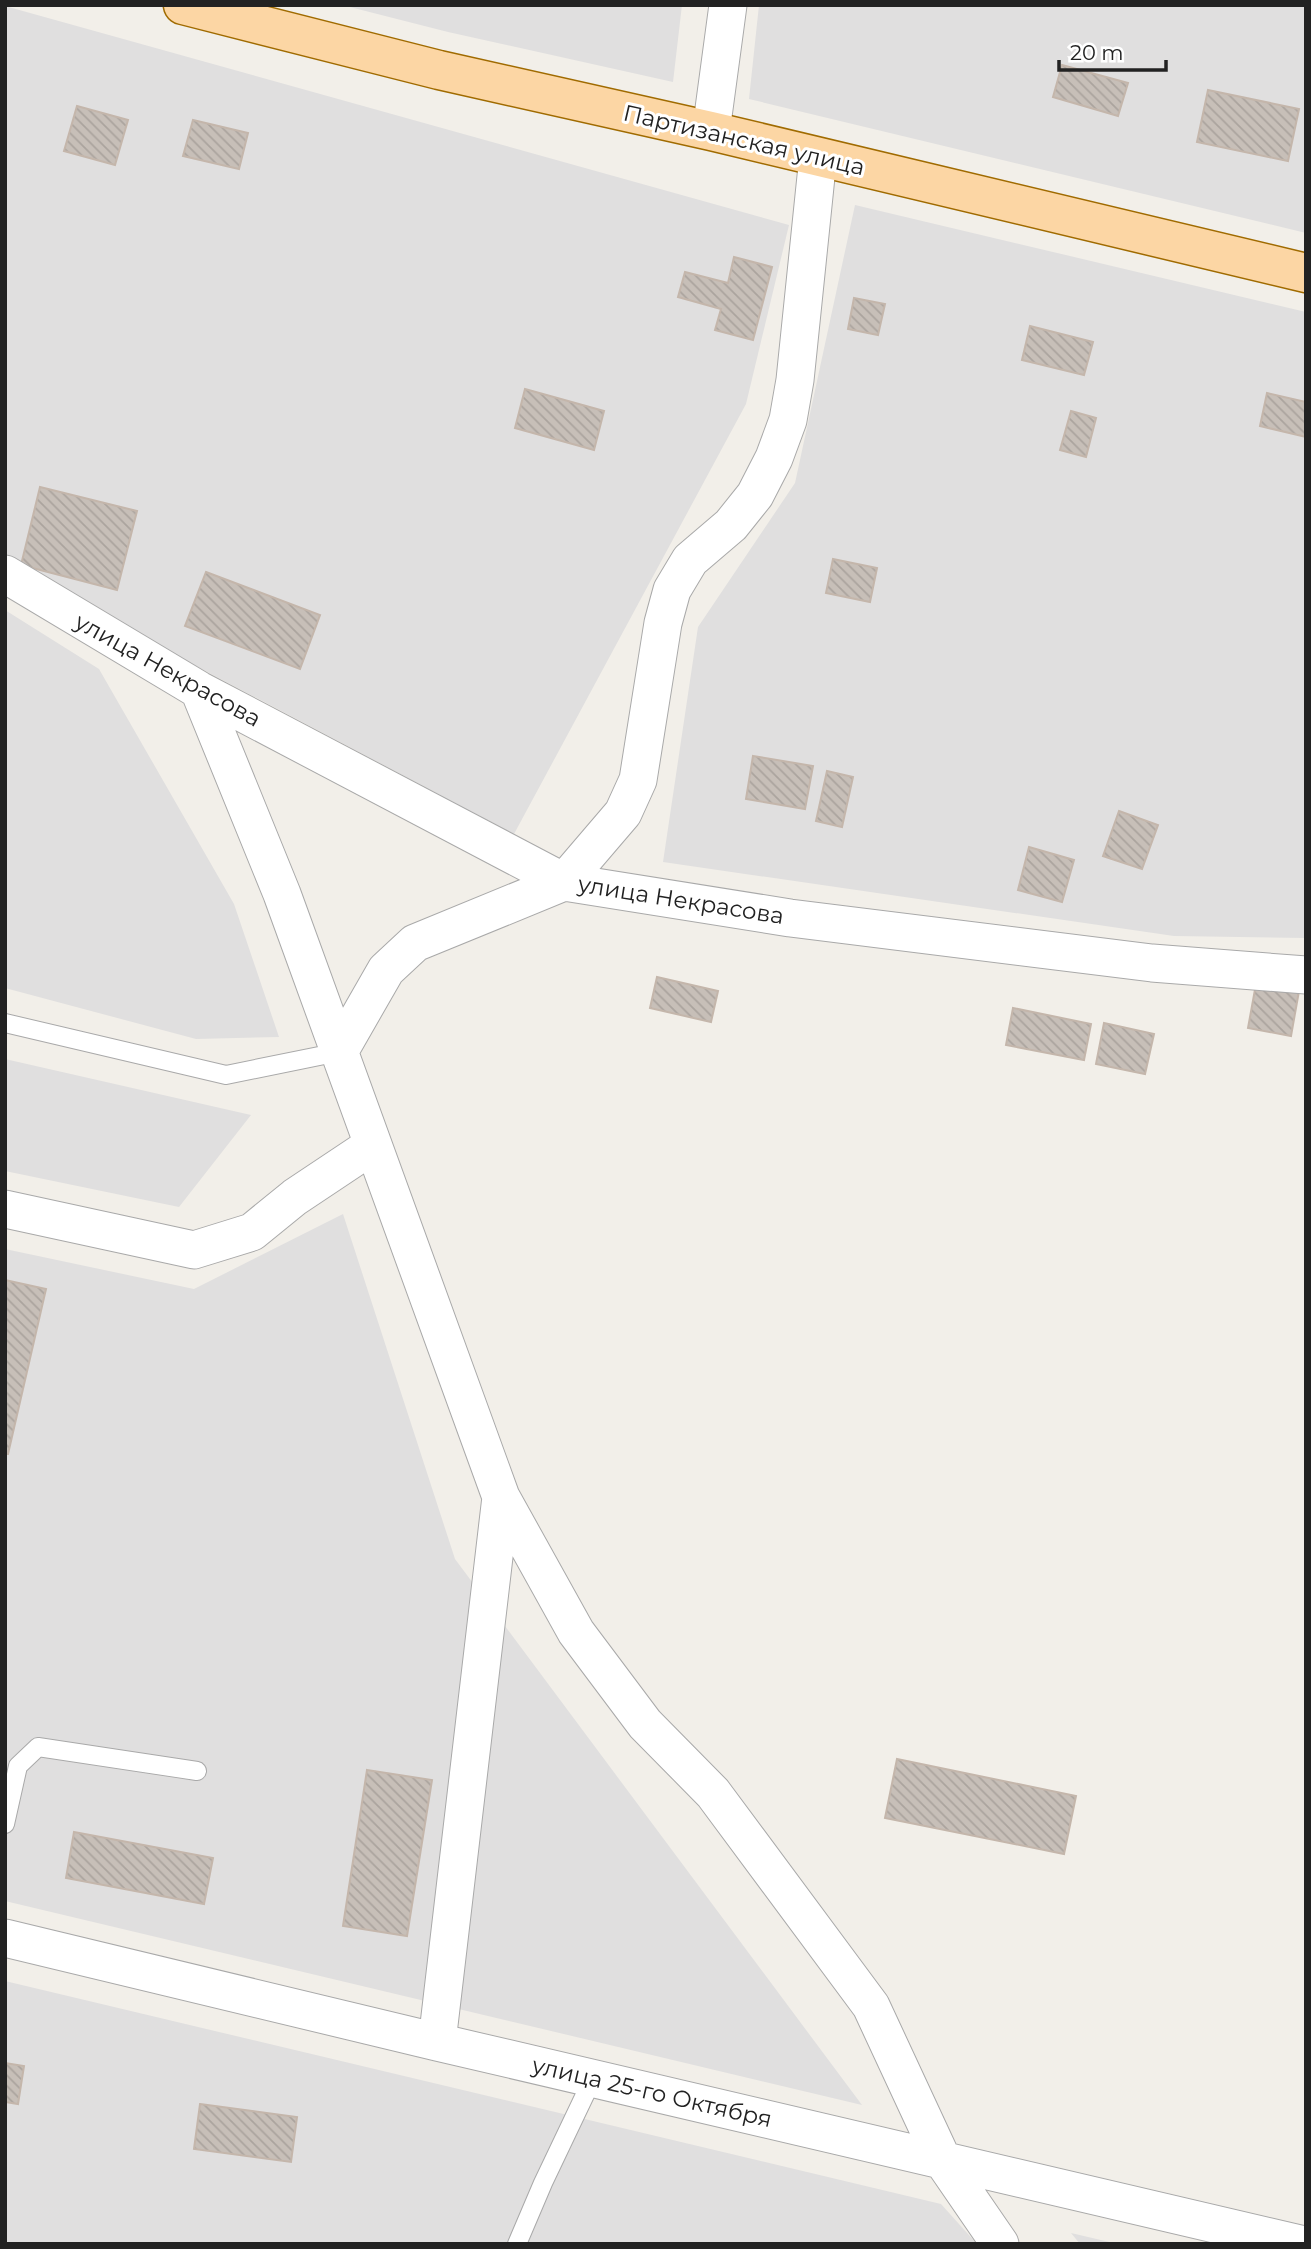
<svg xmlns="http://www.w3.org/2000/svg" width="1311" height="2249" viewBox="0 0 1311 2249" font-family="Montserrat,sans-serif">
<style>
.residential{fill:#e0dfdf}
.building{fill:url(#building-back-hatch);stroke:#c4b6ab;stroke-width:2}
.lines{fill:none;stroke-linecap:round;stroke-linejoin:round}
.service-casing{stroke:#a9a9a9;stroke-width:20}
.minor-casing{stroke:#a9a9a9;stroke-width:39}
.primary-casing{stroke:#a06b00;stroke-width:41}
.service{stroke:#fff;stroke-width:18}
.minor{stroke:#fff;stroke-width:37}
.primary{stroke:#fcd6a4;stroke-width:38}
.labels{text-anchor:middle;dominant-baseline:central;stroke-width:6;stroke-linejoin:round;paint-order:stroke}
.street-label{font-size:23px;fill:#222;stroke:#fff}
</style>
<defs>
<pattern id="building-back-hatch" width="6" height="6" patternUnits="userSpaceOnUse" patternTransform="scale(1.75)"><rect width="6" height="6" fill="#c7bfb8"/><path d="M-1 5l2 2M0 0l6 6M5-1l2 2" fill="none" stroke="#aba49e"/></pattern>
</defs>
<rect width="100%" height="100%" fill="#f2efe9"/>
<path class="residential" d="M342,5H682L673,82L448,32Z
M759,5H1306V233L749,99Z
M5,6L789,225L746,404L514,834L5,565Z
M855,205L1306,312V938L1174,936L663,862L698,627L795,483Z
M5,610L99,669L234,904L279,1037L196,1039L5,988Z
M5,1059L251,1115L179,1207L5,1171Z
M343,1214L455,1559L862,2105L5,1901V1249L194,1289Z
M5,1981L941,2204L977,2244H5Z
M1071,2233L1118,2244H1080Z"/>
<path class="building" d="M1062,65L1128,83L1118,116L1053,97Z
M1208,90L1299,109L1288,161L1197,142Z
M77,106L128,120L115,165L64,151Z
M193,120L248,133L239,169L183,156Z
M734,257L772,267L753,340L715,330L721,309L678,297L685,272L728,283Z
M854,298L885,304L878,335L848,329Z
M1030,326L1093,342L1084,375L1022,360Z
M525,389L604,411L594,450L515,428Z
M1267,393L1306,402V437L1260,426Z
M1071,411L1096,418L1086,457L1060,450Z
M40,487L137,511L117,590L21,565Z
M833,559L877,568L870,602L826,593Z
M206,572L320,615L300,669L185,626Z
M753,756L813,766L805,809L746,799Z
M827,771L853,777L842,827L816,821Z
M1119,811L1158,825L1142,869L1103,856Z
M1029,847L1074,860L1062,902L1018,890Z
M657,977L718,991L711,1022L650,1008Z
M1256,984L1299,991L1291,1036L1248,1028Z
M1013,1008L1091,1024L1084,1060L1006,1045Z
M1104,1023L1154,1034L1145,1074L1096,1064Z
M5,1280L46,1289L8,1454H5Z
M897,1759L1076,1796L1064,1854L885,1818Z
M367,1770L432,1780L407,1936L343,1926Z
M74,1832L213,1858L204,1904L66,1878Z
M5,2063L24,2066L18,2104L5,2102Z
M200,2104L297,2117L291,2162L194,2149Z"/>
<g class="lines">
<g class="service-casing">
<path id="service" d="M5,1023L226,1075L339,1052
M5,1824L18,1766L38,1747L197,1771
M517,2244L543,2183L593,2078"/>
</g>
<g class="minor-casing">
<path id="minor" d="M711,131L728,5
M5,574L199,690L564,882L790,918L1152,963L1306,975
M199,690L282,894L501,1497L576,1632L645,1724L713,1793L871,2006L943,2161L1000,2244
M339,1052L386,970L415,943L564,882L623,813L638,780L663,623L672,590L690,560L731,525L755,495L774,458L788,420L795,380L818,157
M5,1209L194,1250L252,1232L295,1197L373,1145
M5,1938L437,2042L1300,2244
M437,2042L501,1497"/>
</g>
<g class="primary-casing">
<path id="primary" d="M183,5L439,70L711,131L1306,273"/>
</g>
<use href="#service" class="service"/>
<use href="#minor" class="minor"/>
<use href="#primary" class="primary"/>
</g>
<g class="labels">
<g class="street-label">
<text transform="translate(744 140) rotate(13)">Партизанская улица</text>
<text transform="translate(168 670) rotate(29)">улица Некрасова</text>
<text transform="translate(681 900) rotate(9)">улица Некрасова</text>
<text transform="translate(652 2092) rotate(13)">улица 25-го Октября</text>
</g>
</g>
<rect width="1311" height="2249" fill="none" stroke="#222222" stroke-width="14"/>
<path d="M1059 60v10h107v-10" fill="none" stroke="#222222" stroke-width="3.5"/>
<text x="1070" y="60" font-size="21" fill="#222222" stroke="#ffffff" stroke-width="5" paint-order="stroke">20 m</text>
</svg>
